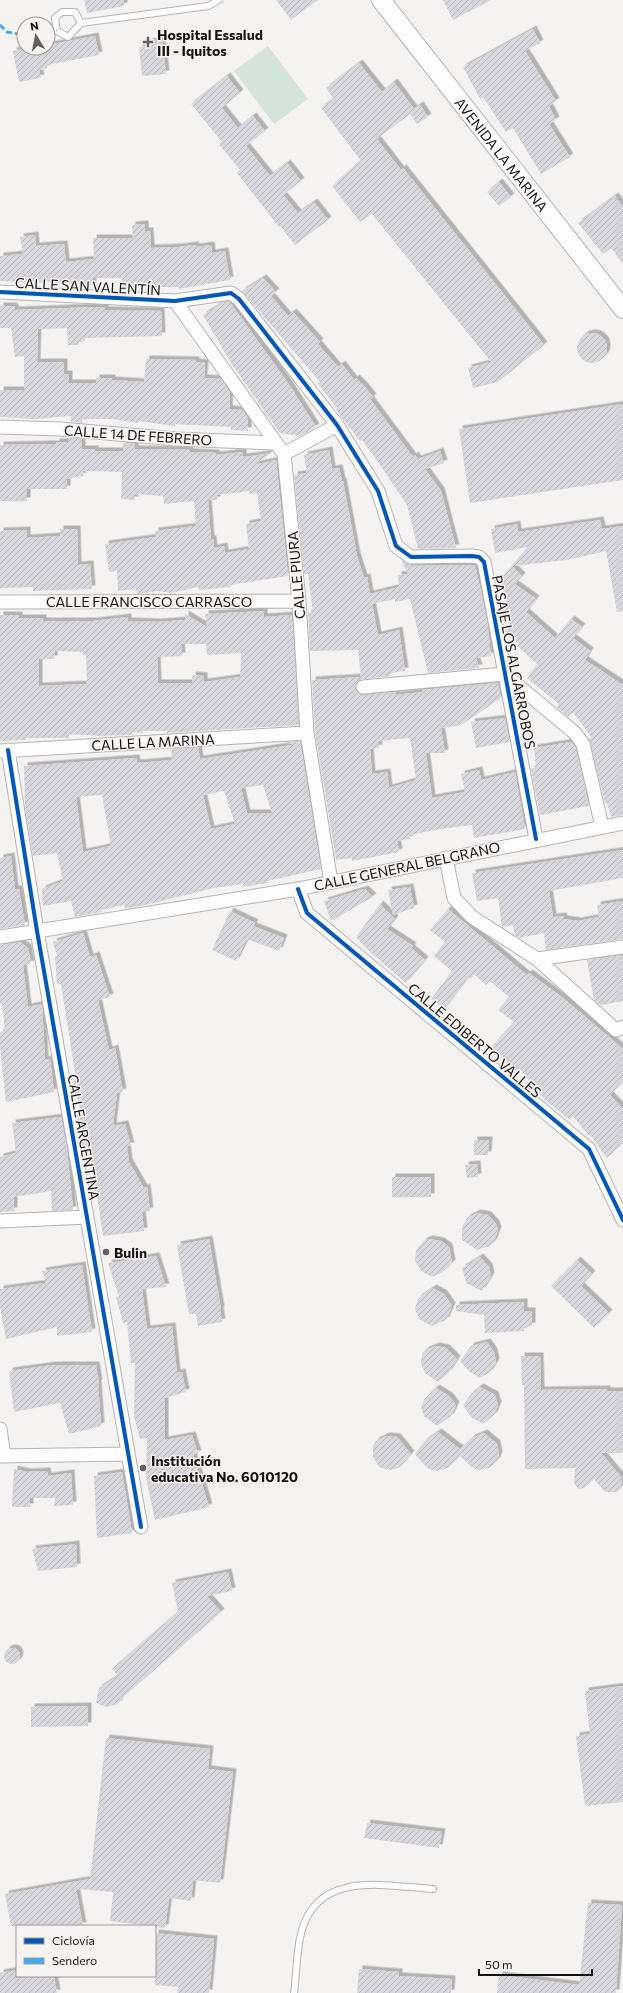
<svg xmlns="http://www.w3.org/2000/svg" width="623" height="1993" viewBox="0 0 623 1993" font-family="Commissioner,sans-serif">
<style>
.pitch{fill:#d4e4d9}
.building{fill:url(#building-hatch);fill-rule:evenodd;filter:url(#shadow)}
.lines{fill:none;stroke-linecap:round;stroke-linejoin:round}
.lane-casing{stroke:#b5b4b3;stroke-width:8}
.street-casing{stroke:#b5b4b3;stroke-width:15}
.secondary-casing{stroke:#b5b4b3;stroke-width:20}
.lane{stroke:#fefdfd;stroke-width:6}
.street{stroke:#fefdfd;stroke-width:13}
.secondary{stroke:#fefdfd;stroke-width:18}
.quiet{stroke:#3fa9f5;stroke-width:3;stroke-dasharray:6 3;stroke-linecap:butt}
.cycleway-casing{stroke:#f6f3f0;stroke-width:6}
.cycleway{stroke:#0057b8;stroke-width:4}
.poi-dot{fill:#61605f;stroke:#f6f3f0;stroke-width:1.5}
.labels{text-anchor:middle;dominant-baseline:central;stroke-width:3;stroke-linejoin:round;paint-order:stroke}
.poi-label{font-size:14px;font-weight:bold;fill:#121110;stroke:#f6f3f0;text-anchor:start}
.street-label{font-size:14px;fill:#121110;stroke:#f6f3f0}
</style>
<defs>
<pattern id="building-hatch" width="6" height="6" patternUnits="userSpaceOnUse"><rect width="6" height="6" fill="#d8d7dd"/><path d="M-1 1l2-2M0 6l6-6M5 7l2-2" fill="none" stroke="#b8b8bd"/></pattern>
<filter id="shadow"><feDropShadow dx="3.5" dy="-3.5" stdDeviation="0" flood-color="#0004"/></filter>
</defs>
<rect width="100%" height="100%" fill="#f5f3f1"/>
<path class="pitch" d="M268,46L308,99L274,124L234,71Z"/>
<path class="building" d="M84,0H124V6L87,13Z
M276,0H318L291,20Z
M443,0H491L453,20Z
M533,29L540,43L525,51L556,101L549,106L556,120L549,124L570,157L541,174L513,128L506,132L483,97L480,99L463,67Z
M95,36L99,55L47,65V68L39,70L41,78L19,82L13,51L28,48H48V45Z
M162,40L166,74L142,76L139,47L149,46L148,42Z
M359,63L382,92L394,82L414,109L420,105L428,117L417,124L410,114L377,139L401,170L403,168L544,345L498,382L473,388L468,368L491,362L372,214L360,222L332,186L361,161L321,108L334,99L326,88Z
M227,76L240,93L222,108L238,128L253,116L265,131L246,146L270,176L287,163L301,181L283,195L298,213L314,202L328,220L295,245L280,226L279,227L237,173L240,170L219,144L222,142L191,104Z
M499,182L511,197L499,206L487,192Z
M615,196L623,207V264L611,248L603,254L578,223Z
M145,224V231H150L151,248L178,247L195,245L196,247L211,245L212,253L225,251L230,280L179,289L178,287H122V278H93V285L81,286V282L54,283L53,281L37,283L0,281V256L23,254L20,237L35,235L36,246L64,244L66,262L94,259L93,238H133L132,225Z
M263,278L276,292L271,296L288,316L293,312L320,342L318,344L338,367L342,364L354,380L356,378L364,386L373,397L370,399L413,457L415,455L418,459L440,451L444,463L425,469L441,491L456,548L418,549L407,505L380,465L362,440L360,441L336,410L337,408L318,384L320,382L242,291Z
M229,301L290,386L316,427L300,436L280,433L231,363L203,315L224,302Z
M0,306H12L15,307V310L97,307L105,308V310L161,311L162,336L85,338V341H79V345H68L67,328L38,329L37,362H64V374H69V383H96V378H112V380L144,382L146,359L196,360V362L205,363L204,378L221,379L230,392L229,409L242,410L248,418V431L231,430V427L175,424V426L138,421V423L113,419H82V423L71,422V416L34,419L0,417V390H24V356L15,357L11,328H0Z
M577 348a15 15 0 1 1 30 0a15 15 0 1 1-30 0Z
M623,404V480L470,503L459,429Z
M70,438L82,439V449H95V451H123V443L135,444V449L190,450V452L216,453V455L243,452V457L272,453L253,465L276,460L288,576L230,585L231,587L199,590L198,587L171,593L157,591L137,594L136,589L118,591L117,571L109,572L105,544L156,537L155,531L196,526L194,501L164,504L163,496L135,494V500L121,499L122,472L83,471V476L67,479V489H27V501H0V445L56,444V442H68ZM249,491V494L257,493L261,521L246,524L249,549L225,553L224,546L214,548L213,539H211L208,500H217V495Z
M329,450L332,469L339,468L342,481H343L357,556L364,578L367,577L370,594L399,587L398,575L408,574L401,559L411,565H475L487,619L491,656L476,658L479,668L428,673L410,599L395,602V599L372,604L378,635L399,630L405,671L390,673L391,676L359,680L356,684V691L364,695L395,692L396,695L422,692V690L432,689L498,683L501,698L461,725L441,728L445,753H426L432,798L465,792L461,774L479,770L481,780L515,772L525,829L474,838L472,825L441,829L409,835L410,839L397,841L399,852L352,861V858L336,860L315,732L312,680L361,677L358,650L310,651L308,613H313L308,574H304L294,475L307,473L304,455ZM410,738L416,780L389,788L387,772L372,774L370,749L379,748L378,741Z
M600,520L602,529L623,526V611L617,612L606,551L567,560L512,566L522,576L515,584L536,599L526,612L555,638L571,619L582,627L573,638L590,651L585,660L623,685V815L611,817L607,803H605L589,739L592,738L573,712L568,717L557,707L559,704L527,678L537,664L517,646L519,644L505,632V630L509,629L500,579L528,547L495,553L491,529L517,524L518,532Z
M60,529H77L78,565L90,564L92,589L33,591V587L0,588V531L27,530V538L60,536Z
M264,611V617L292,615L299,725L167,733V731H143V733L132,732V735L100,736L69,734V738H26V740L0,741V615H19V618H43V621H93L128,617V621L157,622L185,620V614L207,627L205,614ZM181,644H206L207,655L241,653L240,677L204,682V676L192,675L193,683H158L157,657L182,656ZM55,651L83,652V655H86L87,684L39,686V659H54Z
M505,718L510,742L476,748L471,722Z
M300,741L321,869L267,881L268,883L242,887L243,884L214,888L145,905L125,909L124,905L101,910L102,912L75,917L71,901L43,906L42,889L63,881L57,853L33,856L25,807L24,766L136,758L137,763L172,760L171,749L198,747L200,759L292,745V744L282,742ZM263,785L272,813H247L241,788ZM224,791L235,824L211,829L203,795ZM102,795L111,846L83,852L76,797Z
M571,742L576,747L589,806L540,815L531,769L536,768L534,748Z
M623,850V878L549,891L553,917L563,916L564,919L578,921L599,917L597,905L623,901V939L546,950L544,933L519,938L515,935L513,925L502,927L498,898L477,901L472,873Z
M11,856L15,889H19L25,925L0,929V858Z
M410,887L414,908L393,915L388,890Z
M365,889L373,897L331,921L324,901Z
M380,904L395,919L387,929L413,946L411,948L425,960L406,983L369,951L356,937Z
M448,909L527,975L529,973L563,998L623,1049V1081L610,1095L623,1109V1142L607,1158L590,1135L589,1136L573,1116L570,1120L544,1099L520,1069L517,1072L502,1057L490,1048L514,1022L498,1010L509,997L490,981L486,985L474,974L471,979L468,977L444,1009L431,999L452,971L434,956L445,942L430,930Z
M230,911L255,923L253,926L284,938L279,951L247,939L236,961L212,950Z
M83,933L90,957L96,955L110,997L98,1000L109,1050L115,1048L123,1092L117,1093L113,1126L125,1124L131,1146H127L129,1162L144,1188L147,1187L150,1211L142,1212L144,1231L103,1236L97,1195L94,1196L92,1161L89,1148L83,1149L77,1115L81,1114L73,1080L76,1079L61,984H57L55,957L57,956L53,942Z
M20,942L28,948L31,964L23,965L28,1007L42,1004L45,1060L50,1059L54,1092L6,1102L0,1047V1032L5,1031L2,1003L0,1004V945Z
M623,955V1001L601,1005L594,1000L587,960Z
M61,1117L67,1150L73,1210L52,1211L51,1191L14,1197V1211L0,1212V1157L16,1153L12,1123Z
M474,1140H489L488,1155H474Z
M477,1164L478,1177L467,1178L465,1165Z
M392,1177H431V1197H392Z
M477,1213L488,1215L496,1224L498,1230L494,1241L490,1246L477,1250L462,1240V1228L467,1218Z
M209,1239L221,1309L220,1310L222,1322L198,1326L196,1314H189L177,1245Z
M429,1239L441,1241L449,1247L452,1263L443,1272L432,1277L421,1271L415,1261L416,1250L424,1241Z
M156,1256L166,1287L142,1289L147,1329L172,1326L177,1373L182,1372L186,1392L165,1398V1440L192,1435L198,1454H193L209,1507L155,1520L146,1478L147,1438L140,1439L134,1417L135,1363H131L127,1322L123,1323L116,1297H119L108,1263Z
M480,1257L489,1267L491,1276L482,1291L466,1283L462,1268Z
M577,1260L592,1274L581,1286L609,1313L594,1328L551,1286Z
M82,1265L92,1332L57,1336V1327L6,1339L0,1307V1289L46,1283L42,1271Z
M433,1288L444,1294L452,1306L446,1320L432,1326L419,1319L415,1309L418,1298Z
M524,1302V1311H532V1326L524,1327V1331L485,1333L484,1315L456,1311V1305Z
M487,1342L494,1352L496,1362L490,1372L480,1378L470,1372L460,1361L471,1346Z
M436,1346L446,1348L457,1359L449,1372L438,1382L425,1373L421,1364L422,1354L426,1350Z
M521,1356H540L541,1390L607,1389V1391H623V1453H601L622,1478V1486L617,1492H605L594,1479L584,1488L578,1489L574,1483L575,1468L525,1469L524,1385H522Z
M53,1365H96L99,1383H98L101,1426L69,1434L60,1403L14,1412L9,1371Z
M480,1387L495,1395L498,1405L494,1415L483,1424L471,1417L463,1405L471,1394Z
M436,1388L449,1396L456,1405L451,1416L437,1426L424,1416L421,1407L425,1398Z
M438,1432L460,1449L472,1438L484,1433L497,1444L499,1455L497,1460L490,1468L478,1470L473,1468L460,1456L448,1468L437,1471L431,1470L426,1467L415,1454L425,1441Z
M386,1436L397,1437L411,1454L400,1467L395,1469L389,1470L379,1467L373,1457V1446L376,1441Z
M14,1469L27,1472L47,1471L48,1476L71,1473L73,1505L54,1506L55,1498H30V1507H12Z
M122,1472L132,1533L97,1538L94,1476Z
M76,1544L77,1567L38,1571L32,1549Z
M228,1572L232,1591L207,1596L221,1612L121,1699L118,1704L107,1707L96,1703L99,1688L118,1676L112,1669L178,1612L172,1583Z
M4 1656a8 8 0 1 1 16 0a8 8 0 1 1-16 0Z
M623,1686V1802L585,1806L576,1736L590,1734L585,1691Z
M88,1706V1726L31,1727V1707Z
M106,1738L210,1749L208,1769L233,1772L220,1883L193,1880L191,1901L169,1898L165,1928L110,1921L113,1892L76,1889L83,1926H11L5,1894L90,1879Z
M367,1823L442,1832L439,1848L364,1838Z
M588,1903L622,1905L616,1993H497L499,1975L579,1985Z
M155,1933L214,1939L209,1993H177L178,1987L155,1985Z
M359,1969L399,1972V1976L452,1979L451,1993H357Z
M17,1970V1976H54L57,1993H0V1973Z"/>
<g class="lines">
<g class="lane-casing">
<path id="lane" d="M62,12H75L81,23L68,37L57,31L55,18Z
M81,23L208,6L219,0
M294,1993C297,1973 296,1949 302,1930C319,1870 386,1886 433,1889"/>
</g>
<g class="street-casing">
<path id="street" d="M0,292L175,301L231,293L239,299L337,425L378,491L396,546L411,557L472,556L479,557L484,562L536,839
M175,301L284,454L299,601L307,733L331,882
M0,427L60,429L176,439L275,443
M284,454L337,425
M0,602L299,601
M363,687L504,674L575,733L583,744L602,827
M8,750L37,931L141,1527
M0,751L307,733
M446,858L454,898L472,917L537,959L616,1030L623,1027
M298,889L307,913L589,1149L623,1220
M0,937L298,889L623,823
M537,959L623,947
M0,1221L87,1217
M0,1429L4,1456
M0,1456L128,1454"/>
</g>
<g class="secondary-casing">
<g id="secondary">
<path id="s1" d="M381,0L623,309"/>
</g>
</g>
<use href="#lane" class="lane"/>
<use href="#street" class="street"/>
<use href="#secondary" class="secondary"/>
<path class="quiet" d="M0,25L7,32L24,35
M48,34L57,31"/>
<g class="cycleway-casing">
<path id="cycleway" d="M0,292L175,301L231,293L239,299L337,425L378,491L396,546L411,557L472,556L479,557L484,562L536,839
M8,750L37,931L141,1527
M298,889L307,913L589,1149L623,1220"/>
</g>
<use href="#cycleway" class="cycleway"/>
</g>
<g class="poi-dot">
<path d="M146 36h4v4h4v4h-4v4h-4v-4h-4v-4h4z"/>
<circle cx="106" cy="1252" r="4"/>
<circle cx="143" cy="1468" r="4"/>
</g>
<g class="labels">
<g class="poi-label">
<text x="157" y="34">Hospital Essalud<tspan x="157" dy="16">III - Iquitos</tspan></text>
<text x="114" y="1252">Bulin</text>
<text x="151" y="1460">Institución<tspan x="151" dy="16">educativa No. 6010120</tspan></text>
</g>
<g class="street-label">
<text stroke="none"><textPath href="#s1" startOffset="196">AVENIDA LA MARINA</textPath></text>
<text transform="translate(88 286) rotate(3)">CALLE SAN VALENTÍN</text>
<text transform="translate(138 435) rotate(4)">CALLE 14 DE FEBRERO</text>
<text transform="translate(296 575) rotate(-95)">CALLE PIURA</text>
<text x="149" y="601">CALLE FRANCISCO CARRASCO</text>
<text transform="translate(514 662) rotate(79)">PASAJE LOS ALGARROBOS</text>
<text transform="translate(153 742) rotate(-3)">CALLE LA MARINA</text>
<text transform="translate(407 866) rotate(-12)">CALLE GENERAL BELGRANO</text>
<text transform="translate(475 1040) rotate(40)">CALLE EDIBERTO VALLES</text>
<text transform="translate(84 1137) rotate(80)">CALLE ARGENTINA</text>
</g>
</g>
<rect x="16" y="1925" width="140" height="52" fill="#f6f3f0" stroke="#9b9996"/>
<rect x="24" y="1938" width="20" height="6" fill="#0057b8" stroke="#9b9996"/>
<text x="52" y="1945" font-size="12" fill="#121110">Ciclovía</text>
<rect x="24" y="1958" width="20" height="6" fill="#3fa9f5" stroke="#9b9996"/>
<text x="52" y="1965" font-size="12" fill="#121110">Sendero</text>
<g transform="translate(36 36) rotate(350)"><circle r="19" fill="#f6f3f0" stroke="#9b9996"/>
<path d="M0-3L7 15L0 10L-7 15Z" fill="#61605f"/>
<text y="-6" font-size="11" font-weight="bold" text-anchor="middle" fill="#121110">N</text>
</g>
<path d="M479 1969v6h113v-6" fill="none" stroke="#121110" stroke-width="2"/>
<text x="485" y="1969" font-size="12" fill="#121110" stroke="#f6f3f0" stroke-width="3" paint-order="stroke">50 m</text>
</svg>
